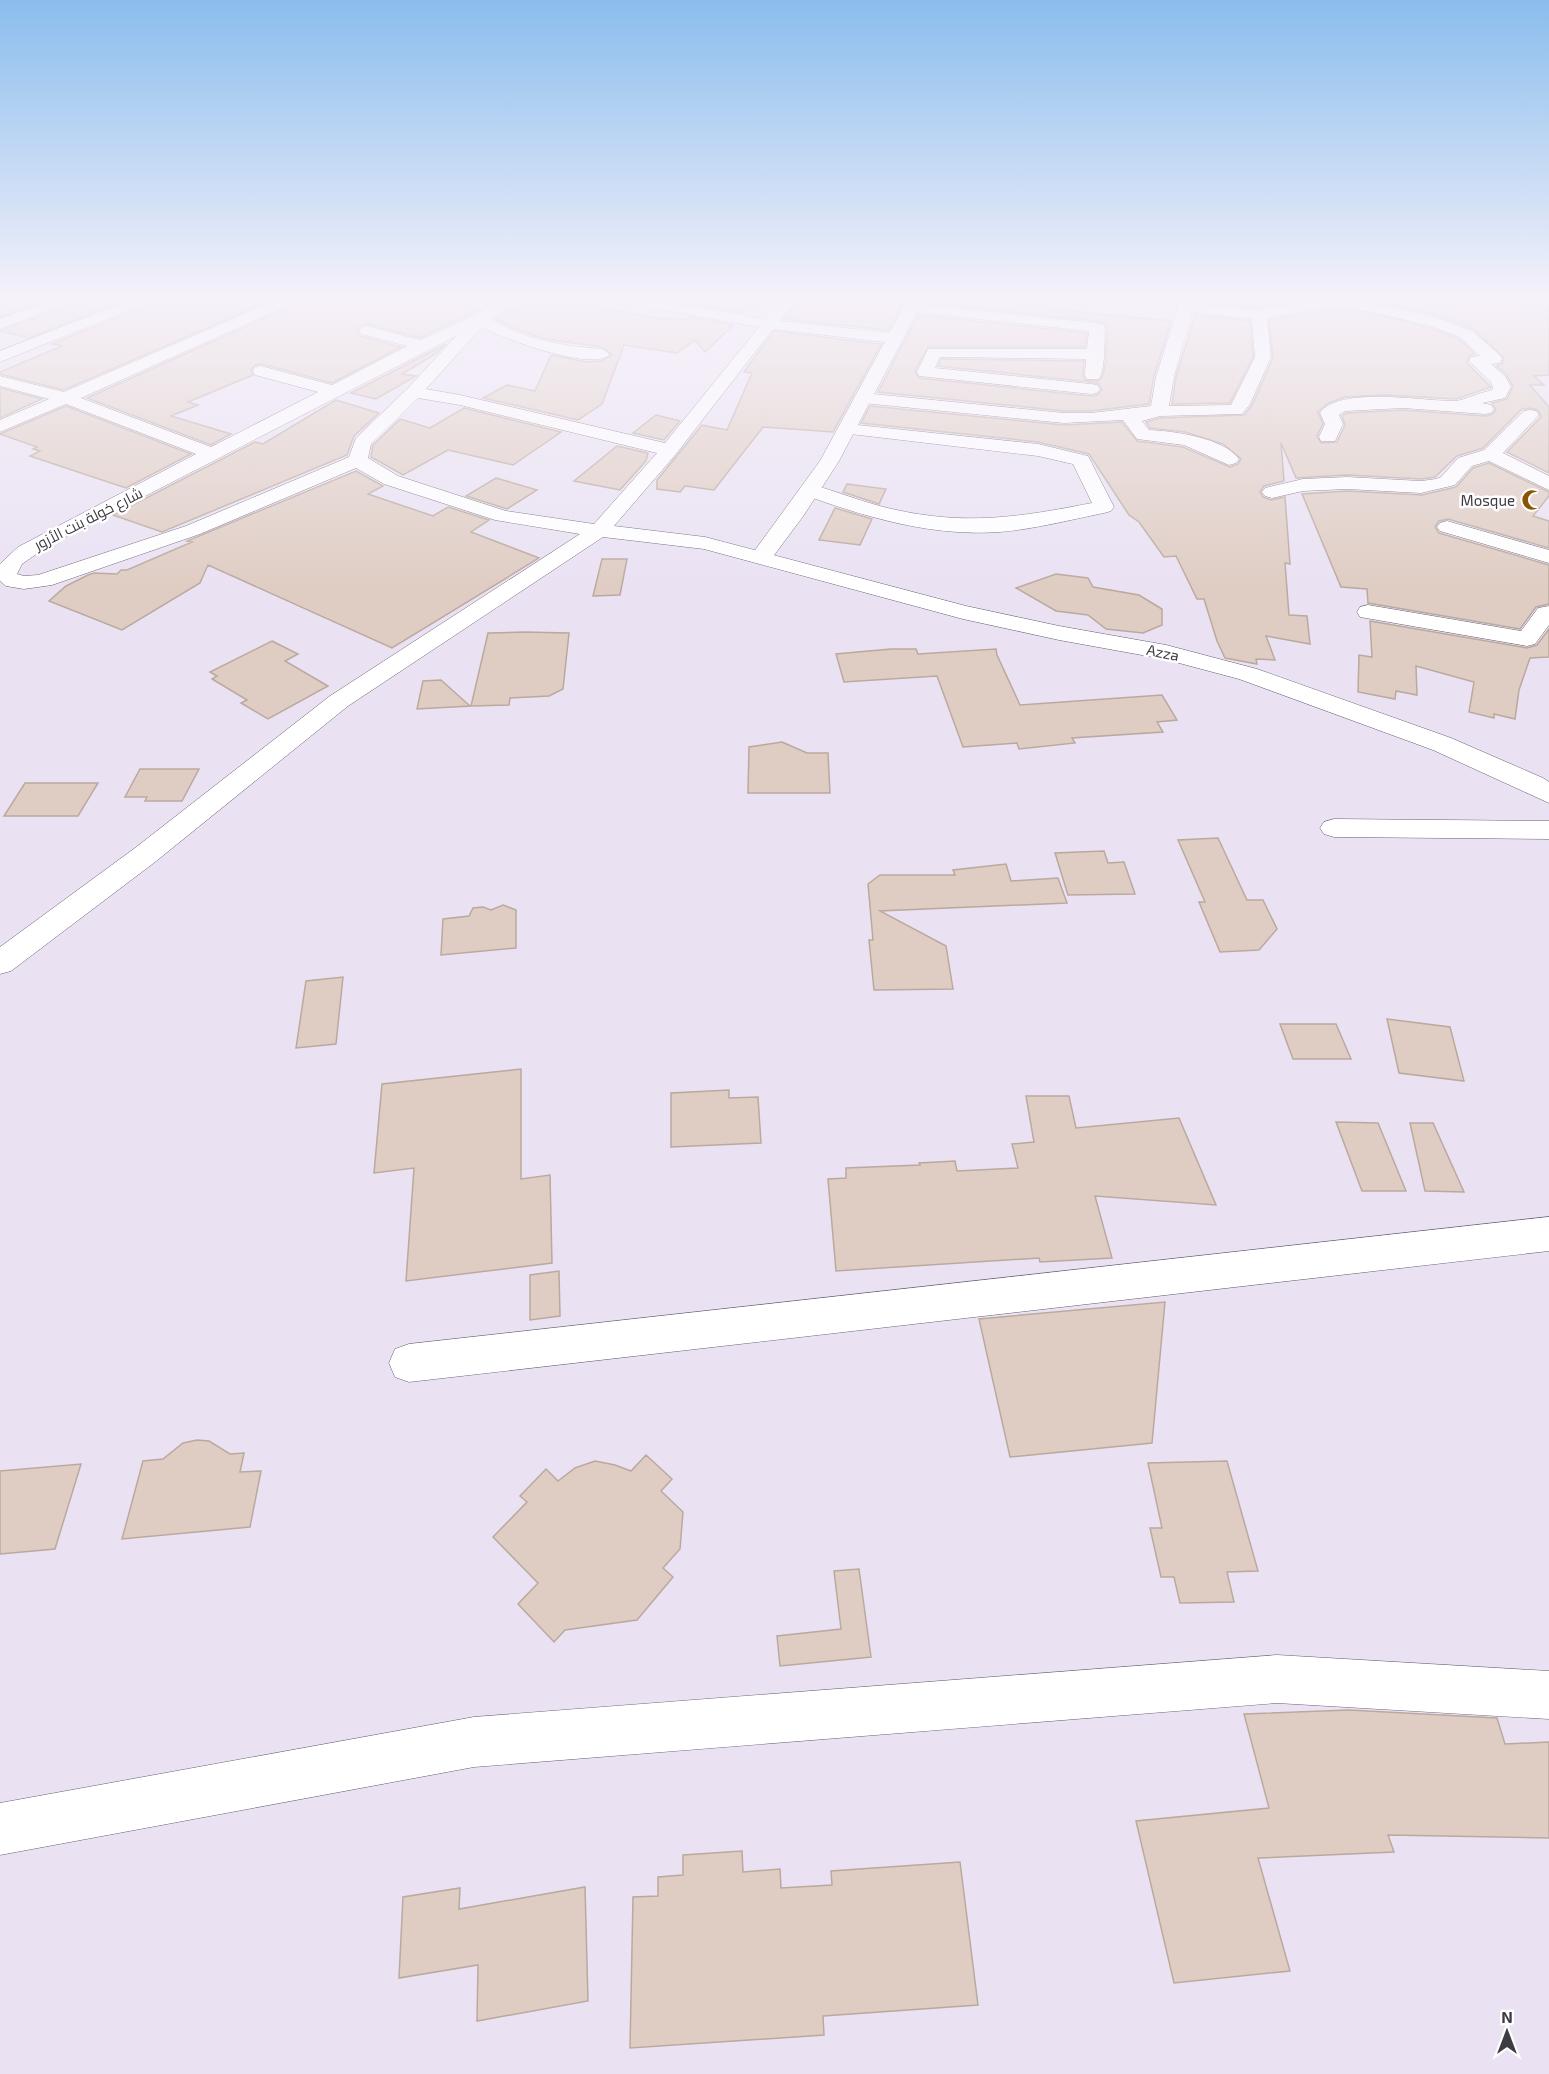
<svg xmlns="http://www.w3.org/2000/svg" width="1549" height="2074" viewBox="0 0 1549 2074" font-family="'Exo 2',Cairo,sans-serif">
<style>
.building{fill:#dfcdc3;stroke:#baa99f;stroke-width:1.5}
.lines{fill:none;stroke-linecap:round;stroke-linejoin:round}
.minor-casing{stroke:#665f6e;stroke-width:1}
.tertiary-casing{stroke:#665f6e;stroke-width:1}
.minor{fill:#fff;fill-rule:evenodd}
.tertiary{fill:#fff;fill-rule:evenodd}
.labels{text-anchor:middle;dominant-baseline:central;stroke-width:5;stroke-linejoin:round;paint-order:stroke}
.far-poi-label{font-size:15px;fill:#3f3b42;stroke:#fff;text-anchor:end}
.far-street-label{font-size:15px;fill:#3f3b42;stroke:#fff}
</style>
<rect width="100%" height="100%" fill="#eae2f3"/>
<path class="building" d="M0,297H54L0,317Z
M82,297H133L28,338L0,331L78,302Z
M160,297H278L64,390L0,374V372L62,346L52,344L156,302Z
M305,297H425L481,309L420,338L368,324L360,326L357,332L360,336L401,347L332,383L262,364L255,365L251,370L253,375L188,402L198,405L171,416L231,434L211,445L87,398L301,302Z
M541,297L663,319L674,318L689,320L691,317L733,325L705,352L695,340L677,353L624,345L602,404L578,420L483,398L507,385L535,391L551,355L586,362L601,361L612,355L602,347L545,339L518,330L495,319Z
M814,297H865L905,300L888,330L784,319L795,305L808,306Z
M945,297H1018L1014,302L1052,306L1051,309L1171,321L1154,376L1149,404L1091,411H1064L878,392L918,315L1087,333L1085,347H928L915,371L919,378L1091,396L1097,395L1102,390L1099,384L1091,382L938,366L941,359L1084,361L1083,375L1085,380L1099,381L1103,375L1106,361L1107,327L1103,322L925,302L932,303L936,298L944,299Z
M1204,297L1250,299V297H1316L1259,308L1202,302Z
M1359,297H1549V375L1534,376L1544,385H1530L1549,407V473L1507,452L1541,417L1538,410L1530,408L1522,409L1483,448L1457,456L1435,477L1421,479L1347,475L1296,478L1281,443L1284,481L1264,486L1260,492L1263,497L1271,500L1285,497L1290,564L1285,563L1289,615L1307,616L1310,644L1266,636L1275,660L1256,659L1257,664L1225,658L1217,641L1204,599H1197L1176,556L1164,557L1139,522L1129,515L1089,454L1038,442L861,423L870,406L1064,425L1122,422L1137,441L1183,447L1230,467L1238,464L1241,459L1223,444L1185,432L1150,428L1146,422L1160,418L1244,415L1252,405L1273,358L1269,320L1347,307L1427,327L1459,339L1475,354L1469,356L1467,363L1491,387L1456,399L1384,395L1345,397L1329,403L1318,412L1323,424L1317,436L1321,443L1337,442L1345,425L1342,416L1346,413L1403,410L1485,416L1491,415L1496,410L1492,403L1507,399L1513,386L1506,374L1496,366L1502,364L1504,358L1473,329L1439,316Z
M710,300L756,303L745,313L699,305L707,306Z
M1195,315L1250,321L1253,357L1230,403L1172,404L1176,377Z
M774,331L881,344L833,432L763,427L714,490L685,486L680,492L657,489V480L702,425L727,430L752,373L744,372Z
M446,344L437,353L402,374L416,376L376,399L351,393Z
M0,388L42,399L0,418Z
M336,400L379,413L354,436L347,455L162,532L113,515L255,442L263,444Z
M66,406L191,454L126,488L30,456L40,451L33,449L37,447L0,434Z
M464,408L561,432L513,465L448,450L403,475L371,457L373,445L400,419L430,428Z
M656,415L680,421L664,440L633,433Z
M617,446L648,453L646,461L620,490L574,481Z
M1489,463L1549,492V496L1533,516L1549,521V548L1448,519L1439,521L1435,527L1439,533L1549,565V604L1536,607L1520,629L1368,603L1367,589L1341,587L1302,494L1347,491L1422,495L1456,487L1473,468Z
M356,471L383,486L368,494L433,516L448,507L489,520L471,532L539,558L392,648L208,565L200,583L122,630L49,601L66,586L88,575L94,573L117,574L121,570H127L192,542L187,541Z
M496,478L537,490L507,509L466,496Z
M847,484L886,489L879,504L843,492Z
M835,508L872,519L860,545L819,540Z
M602,559H627L620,595L593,596Z
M1056,574L1088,578L1093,587L1139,595L1162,609V625L1143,633L1106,629L1088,615L1056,611L1016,588Z
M1370,621L1527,648L1537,645L1549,629V657L1530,658L1519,690L1515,719L1494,714V718L1469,712L1474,682L1416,666L1417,695L1396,691L1395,699L1358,692L1359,655L1372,657Z
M524,632L569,633L563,689L549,696L510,698L509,705L471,706L488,633Z
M272,641L298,654L285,661L328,686L268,719L241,703L247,700L212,679L217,676L210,672Z
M891,649H916L918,654L996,649L997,655L1020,705L1162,695L1177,720L1157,722L1163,732L1072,738L1075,743L1019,749L1017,743L963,747L937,676L844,682L836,654Z
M441,680L470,706L417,709L423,681Z
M782,742L807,753H828L830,793H748L749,747Z
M140,769H199L182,801H145L147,797H125Z
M25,783H98L78,816H4Z
M1218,838L1247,900H1263L1277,929L1259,950L1220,952L1199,902H1205L1178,840Z
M1104,851L1108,863L1124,862L1135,894L1068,895L1055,853Z
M1006,864L1011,881L1058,878L1067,903L880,911L946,946L953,989L874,990L869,940H873L868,884L880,875H955L953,870Z
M503,905L516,910V948L441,955L443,919L469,916L473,908L483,907L491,910Z
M343,977L336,1044L296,1048L306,981Z
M1387,1019L1450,1027L1464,1081L1399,1073Z
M1280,1024H1336L1351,1059H1293Z
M521,1069V1179L550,1175L552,1263L406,1281L414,1168L374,1173L382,1084Z
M729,1090V1098L758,1097L761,1143L671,1147V1093Z
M1026,1096H1069L1076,1128L1179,1118L1216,1205L1095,1196L1112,1258L1040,1262L1039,1258L836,1271L828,1179L846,1178V1168L920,1165L919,1163L955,1161L957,1171L1018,1168L1012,1144L1034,1142Z
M1336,1122L1378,1123L1406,1191H1362Z
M1410,1123H1433L1464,1192L1425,1191Z
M559,1271L560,1316L530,1320V1275Z
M1165,1302L1152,1443L1010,1457L979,1319Z
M197,1440L209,1441L230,1454L244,1453L240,1472L261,1471L250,1527L122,1539L143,1461L163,1459L183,1443Z
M646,1455L672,1479L661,1491L683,1512L680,1549L663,1568L673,1577L637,1620L565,1630L554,1642L518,1604L538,1583L493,1537L527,1502L520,1496L546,1469L558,1481L575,1468L595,1461L615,1465L631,1471Z
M1227,1461L1258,1571L1227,1572L1234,1602L1180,1603L1174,1577H1161L1150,1528H1162L1148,1463Z
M81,1464L55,1549L0,1554V1471Z
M859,1569L871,1657L780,1666L777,1636L841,1629L834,1571Z
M1349,1710L1497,1718L1505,1744L1549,1742V1838L1388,1835L1394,1852L1258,1858L1290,1971L1174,1983L1136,1821L1269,1808L1244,1714Z
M742,1851L743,1872L780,1869L781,1888L832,1885L831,1871L960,1862L978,2005L823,2016L824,2035L630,2048L633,1897L658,1896V1877L683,1875V1855Z
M585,1887L588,2001L477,2021L478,1965L399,1978L403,1897L460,1888L459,1909Z"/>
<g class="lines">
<g class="minor-casing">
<path id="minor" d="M59,297H80L77,300L0,329V319Z
M138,297H158L155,300L0,362V351Z
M283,297H303L300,300L81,398L211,447L318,392L255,375L253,371L255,367L261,366L332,385L407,346L361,334L359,331L361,328L367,326L420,340L474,316L504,297H521L491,319C526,340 562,346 602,349L610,354C595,373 501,338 482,327L426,389L460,395L665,443L759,327L615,302L610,300L608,297H638L765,319L783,297H798L780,321L893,333L901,338L893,343L773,329L676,454L614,526L705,537L966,606L1059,626L1166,645L1257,669L1451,738L1543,778L1549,782V803L1433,750L1239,679L1164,659L1059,640L963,619L704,549L603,537L348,706L155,862L11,971L0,974V947L135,848L330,696L580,534L495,520L384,484L356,468L200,534L52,585L24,589L6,586L0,581V564L18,547L196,454L66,404L0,432V420L49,399L0,386V376L64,392ZM456,336L408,388L356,438L349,457L186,526L38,575L24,576L17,574L22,564L48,546ZM418,398L460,405L657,453L594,524L506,511L398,476L368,458L371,444Z
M1172,297H1187L1191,303L1259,310L1313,299L1354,297L1370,303L1438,318L1472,331L1500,355L1502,359L1500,363L1491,364L1505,376L1511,387L1505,398L1482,403L1491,405L1494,409L1491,413L1485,414L1403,408L1345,411L1339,415L1343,424L1335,441H1321L1319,437L1325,424L1320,413C1340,385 1426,402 1456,401C1464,400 1482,392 1492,390L1493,387L1491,382L1469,361L1471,357L1480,356L1460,337L1428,325L1361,310L1347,305L1313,309L1267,318L1271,357L1250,404L1242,414L1160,416L1142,421L1149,430C1174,431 1224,438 1239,459L1236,463L1229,465L1184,445L1137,439L1123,420L1064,423L863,403L857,402L854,398L857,394L863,393L1064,413H1091L1151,406L1156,377L1178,307ZM1192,312L1252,319L1255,357L1231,405L1169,406L1174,377Z
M911,303L1103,324L1105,327C1104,342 1106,366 1099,379H1087L1085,375L1086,359L940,357L935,368L1091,384L1097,385L1100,389L1097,393L1091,394L919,376L917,372L928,349H1087L1089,331L906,311L903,308Z
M1530,410L1536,411L1539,415L1503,453L1549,476V490L1489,461L1472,466L1455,485L1421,493L1347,489L1303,491L1272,498L1265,496L1262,492L1265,488L1303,479L1347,477L1421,481L1436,479L1441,477L1458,458L1484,450L1524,411Z
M848,424L1038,444L1088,456L1114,507L1111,511L1104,513C1069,520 1035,529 1000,532C932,537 865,517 802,494L799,490L802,486L809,484C837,491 864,503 892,509C966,526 1020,517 1092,503L1073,464L1038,456L842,433L839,429L842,425Z
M1447,521L1549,550V563L1440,531L1437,527L1440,523Z
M1368,605L1521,631L1538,608L1549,606V625L1535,644L1527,646L1360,617L1357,612L1360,607Z
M1334,819L1549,821V839L1334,837L1324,834L1320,828L1324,822Z
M1549,1217V1251L409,1382L395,1377L389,1363L395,1349L409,1344Z
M1277,1655L1549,1671V1719L1277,1703L474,1767L0,1855V1803L474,1717Z"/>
</g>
<g class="tertiary-casing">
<path id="tertiary" d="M909,297H925L839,461L804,515L769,562L761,563L753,562L750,557L820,461Z"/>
</g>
<use href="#minor" class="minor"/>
<use href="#tertiary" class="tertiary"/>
</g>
<linearGradient id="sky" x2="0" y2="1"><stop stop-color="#8abded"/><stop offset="0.51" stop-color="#f6f2fa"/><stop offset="1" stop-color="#f6f2fa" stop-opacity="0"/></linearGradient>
<rect width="1549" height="587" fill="url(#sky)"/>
<defs>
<g id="mosque-bare" transform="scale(1.62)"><path d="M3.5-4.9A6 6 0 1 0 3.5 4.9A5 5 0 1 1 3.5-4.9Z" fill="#8a5601" stroke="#fff" stroke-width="2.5" paint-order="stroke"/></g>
</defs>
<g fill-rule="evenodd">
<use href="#mosque-bare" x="1532" y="500"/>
</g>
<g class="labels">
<g class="far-poi-label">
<text x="1515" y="500">Mosque</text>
</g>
<g class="far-street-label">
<text transform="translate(88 518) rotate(-27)">شارع خولة بنت الأزور</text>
<text transform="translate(1163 652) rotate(12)">Azza</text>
</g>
</g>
<g transform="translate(1507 2032)" stroke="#ffffff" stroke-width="4.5" paint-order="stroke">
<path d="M0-4.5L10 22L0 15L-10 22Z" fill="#3f3b42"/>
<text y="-9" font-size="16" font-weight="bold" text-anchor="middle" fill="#3f3b42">N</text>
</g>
</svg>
